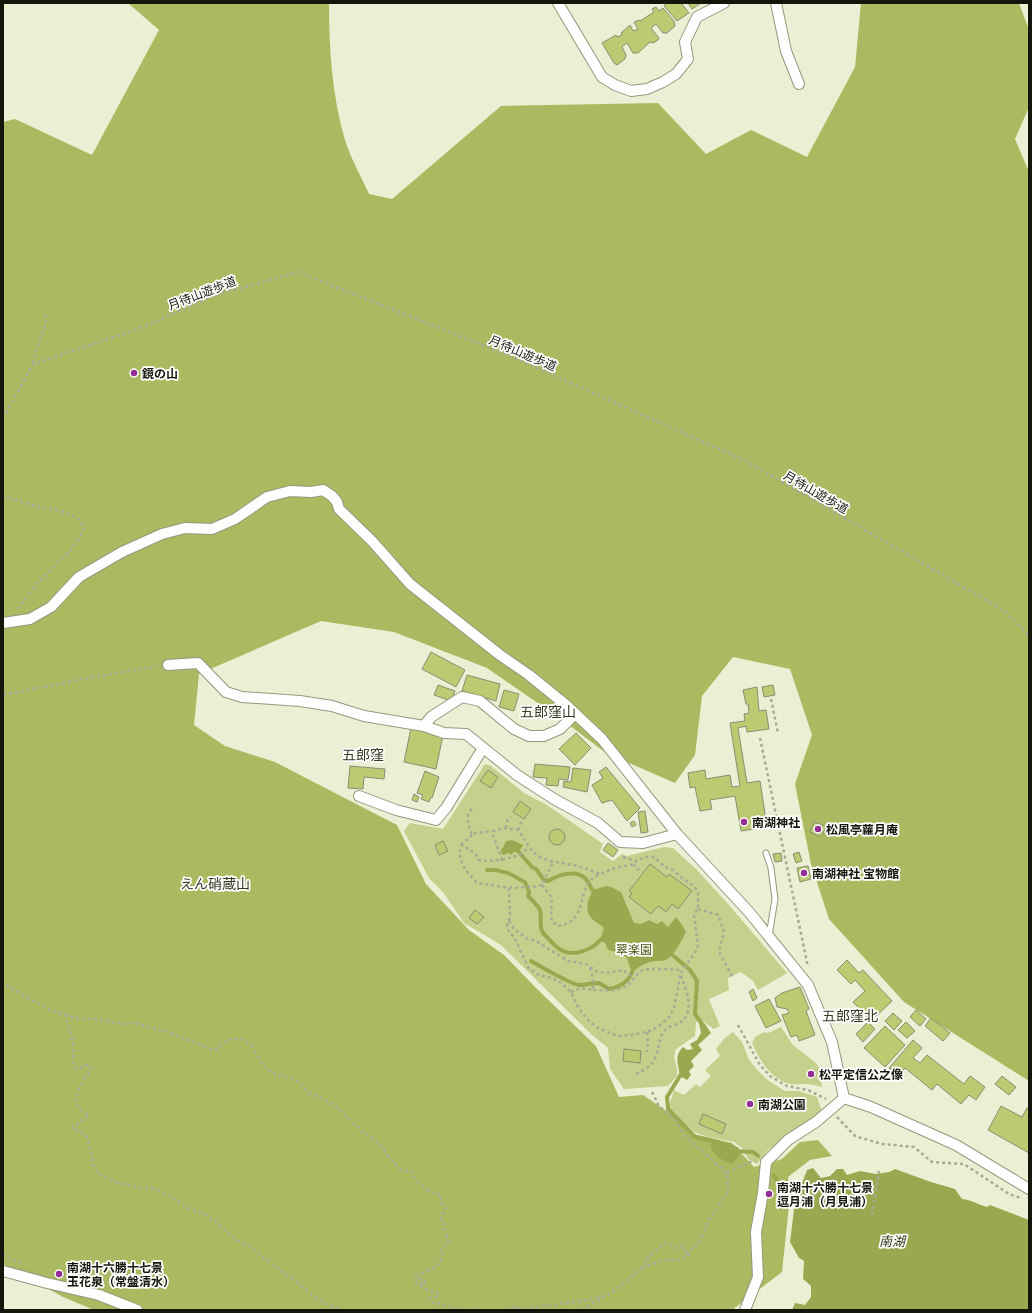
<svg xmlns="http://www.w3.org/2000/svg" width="1032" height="1313" viewBox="0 0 1032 1313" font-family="'Golos Text','Noto Sans JP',sans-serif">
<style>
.green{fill:#c4d18d}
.forest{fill:#abba60}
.water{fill:#9aa94f}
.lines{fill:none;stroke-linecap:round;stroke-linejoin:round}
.stream{stroke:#9aa94f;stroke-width:4}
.building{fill:#bccb71;stroke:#888e73}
.lane-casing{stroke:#93997e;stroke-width:7}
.street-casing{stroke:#93997e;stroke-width:12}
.path{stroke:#a7ab94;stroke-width:2.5;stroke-dasharray:3 3;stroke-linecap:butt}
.lane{stroke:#fff;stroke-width:5}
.street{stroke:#fff;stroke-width:10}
.poi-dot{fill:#932f95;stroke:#fff;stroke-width:1.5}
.labels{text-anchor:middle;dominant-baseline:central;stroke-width:3.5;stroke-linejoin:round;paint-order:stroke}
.street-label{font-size:12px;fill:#14160c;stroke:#fff}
.poi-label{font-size:12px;font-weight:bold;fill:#14160c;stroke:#fff;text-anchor:start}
.park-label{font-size:12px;fill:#4c5513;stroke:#fff}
.water-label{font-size:13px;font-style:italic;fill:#323711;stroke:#fff}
.quarter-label{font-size:14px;fill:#353922;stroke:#fff}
</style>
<rect width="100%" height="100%" fill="#eaf0d3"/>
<path class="green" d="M485,764L491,766L524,793L547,805L603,844L600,852L613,861L622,854L627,856L664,847L673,848L696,869L729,905L787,973L758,990L753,981L741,972L728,978L729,990L709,999L720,1026L714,1029L699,1019L696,1023L695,1036L676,1049L674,1057L677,1069V1076L668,1086L624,1089L610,1069L608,1048L591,1034L501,945L464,923L443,892L429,878L404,831L410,823L443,829Z
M781,1027L793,1045L817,1064L820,1070L822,1087C816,1085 809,1084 803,1084C799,1084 794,1085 790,1084C770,1078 760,1061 752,1043L755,1037L764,1032L768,1033Z
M733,1032L742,1042L749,1060L759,1072L769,1081L785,1091H799L817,1097L822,1112L769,1149L757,1164L748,1159L742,1148L734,1142L708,1137L694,1132L673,1114L669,1106L674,1090L684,1095L696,1084L700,1087L711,1076L705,1070L720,1056L716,1049L724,1039Z"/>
<path class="forest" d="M128,3H329C329,49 332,96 345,140C351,159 361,176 369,194L392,199L501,106L658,103L706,154L751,130L807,157L855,67L861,3H1019L1029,30V107L1015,139L1029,172V1081L904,1002L829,919L811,864L795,784L812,735L790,669L733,657L702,696L695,755L675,783L606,753L565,722L487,668L394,632L321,621L199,674L194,725L225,746L275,762L397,825L426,884L469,930L504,955L537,989L596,1046L619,1097L643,1095L668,1112L694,1134L732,1143L754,1167L782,1159L800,1142L818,1140L832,1156L810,1160L788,1177L790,1196L782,1272L732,1310H94L63,1297L3,1264V122L15,119L92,155L159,30Z"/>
<path class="water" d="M512,840L523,845C521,850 519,851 514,852L511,855L509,853L502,855L501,849L503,848L506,841Z
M606,886L611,887L621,892L634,923L641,924L649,920L657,924L662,921L668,927L676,917L682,925L686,932C682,940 674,956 666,960C663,961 659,961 656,961C646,962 639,966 632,973L627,958L620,953L608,950L605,943L600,940L604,928C600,924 595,922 591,918C584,909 588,899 593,890Z
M699,1023L705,1024L711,1033L698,1045L702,1050L691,1061L694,1066L689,1071L691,1075L687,1080L680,1076C678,1064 674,1056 683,1047L687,1050L693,1049L690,1044L697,1040L701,1033Z
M714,1141L730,1143L739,1148V1156L733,1163C722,1162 714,1155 710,1146Z
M813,1168L821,1178L830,1176L837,1169H843L847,1175L860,1171L876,1174L889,1172L895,1169L931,1182L955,1189L962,1199C972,1200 977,1204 987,1207L990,1205L1029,1220V1310H792L795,1303L805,1305L811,1297V1286L803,1279L804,1261L799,1258L790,1242L795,1202L807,1170Z"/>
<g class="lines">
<path class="stream" d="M518,851L532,867L536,869L544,880L548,881C558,875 575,869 585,878C589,882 591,889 595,894
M487,870H497C501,873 506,871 510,874C517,877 517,879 525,882L529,892L528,896C531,899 539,907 540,910C542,916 539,925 542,931C543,934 546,936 548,938C556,948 565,956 580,952C587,950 596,946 600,940L604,939
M669,952L690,970L697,981L695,1014L704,1027
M531,961C538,965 574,986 580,985C586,985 592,983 599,983L609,989C620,987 630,981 633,969
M683,1071L667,1097L668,1109L695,1137L718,1142
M734,1151L753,1152L758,1156
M774,1175C779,1185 786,1193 796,1199"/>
</g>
<path class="building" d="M666,3H681L689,13L677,21L664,6Z
M688,3H701L692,9Z
M656,7L659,11L663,8L674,21L675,26L667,33H663L656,24L651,28L659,38L658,40L653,43L650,42L638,53H633L627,43L622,47L626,55L625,59L617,65L614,63L602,43L616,35L617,37L622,35L621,33L630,25L633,31L638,29L634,22L639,20L640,21L654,12L652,9Z
M431,652L465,670L456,687L422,669Z
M467,675L500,684L496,701L462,691Z
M438,685L455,691L451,701L434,695Z
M773,685L775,695L764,697L762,687Z
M757,687L759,711L766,710L769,729L747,732L746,726L738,728L747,783L760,781L767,827L741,831L735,796L710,800L712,809L700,811L695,787L690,788L688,773L705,770L706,779L730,775L732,787L740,786L730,723L745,721L744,714L749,713L748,704H746L743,690Z
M504,690L519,694L514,711L499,707Z
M411,728L443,735L436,769L404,762Z
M576,733L591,748L575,765L559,749Z
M535,764L570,767L568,780L559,779L558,786L546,785L547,778L533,777Z
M350,766L385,769L384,779L364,777L363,789L348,788Z
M606,767L640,808L627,821L612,800L602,803L592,785L603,778L599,772Z
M573,768L591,770L587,792L563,787L564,781L571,782Z
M488,770L498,777L491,788L480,781Z
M425,771L439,777L432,798L431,797L429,802L421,799L423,795L417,793Z
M414,794L419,797L417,802L412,800Z
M520,801L531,809L524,819L513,812Z
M645,811L648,832L641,833L638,812Z
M634,821L636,825L632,827L630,823Z
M814,822L826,827L821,837L810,832Z
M549 837a8 8 0 1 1 16 0a8 8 0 1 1-16 0Z
M443,841L448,851L439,855L435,845Z
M608,843L618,850L613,857L603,850Z
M799,852L802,861L796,863L793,854Z
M781,853L782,861L775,862L773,854Z
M650,864L667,877L669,874L692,891L678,909L672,904L666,912L658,906L651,914L629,897L632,893L629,891Z
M808,866L811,879L800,882L797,868Z
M475,910L484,917L477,924L469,918Z
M847,960L859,973L863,970L892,1001L871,1021L853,1002L865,991L855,980L851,984L837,970Z
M800,987L809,1009L806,1011L815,1035L799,1041L797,1035L791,1037L782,1015L789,1013L787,1009L777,1007L775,998L782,993Z
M753,989L757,998L753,1001L749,992Z
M769,999L781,1021L766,1028L755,1006Z
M916,1010L926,1019L920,1026L910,1017Z
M893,1013L902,1021L894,1030L885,1021Z
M931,1018L950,1033L943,1041L925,1026Z
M868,1022L875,1029L863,1042L856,1034Z
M906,1022L915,1031L907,1038L898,1030Z
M885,1026L905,1045L885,1067L864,1048Z
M913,1040L922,1048L913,1058L920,1063L927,1055L964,1084L970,1076L985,1087L976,1100L969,1095L961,1104L937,1084L932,1090L905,1068L898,1076L889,1068Z
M624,1049L641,1051L640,1063L623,1061Z
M1002,1076L1016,1087L1009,1095L995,1084Z
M1001,1106L1022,1117L1027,1108L1029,1109V1153L988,1130Z
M703,1114L726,1124L722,1134L699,1124Z"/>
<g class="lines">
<g class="lane-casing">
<path id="lane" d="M766,853L771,868L775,899L769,936"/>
</g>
<g class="street-casing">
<path id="street" d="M558,3L602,77L615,85L631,91L647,89L663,82L676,74L688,59L685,42L697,17L724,3
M776,3L786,51L799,84
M3,623L30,619L51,607L79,577L122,552L162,534L185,528L212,529L235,519L267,497L290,491L311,492L323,490L332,496L337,502L339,509L372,541L410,584L500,655L529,675L566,705L602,739L677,834L749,912L808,985L832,1042L844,1098
M168,665L198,663L226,692L242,697L300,701L332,706L364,716L424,726L444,733L466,734L517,775L554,799L598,823L620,842L643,843L677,834
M424,726L431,717L462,697L480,701L514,729L529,736H544L560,729L575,714
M359,796L396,810L436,820L446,808L483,748
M3,1271L47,1283L99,1295L137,1310
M745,1310L758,1277L756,1232L763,1193L766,1162L788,1140L816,1122L844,1098L871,1107L956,1145L1029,1189"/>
</g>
<path class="path" d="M33,363L39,341L46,324L45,311
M3,418L33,364L138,329L216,295L298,272L510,356L746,461L1003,610L1029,635
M3,496L35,506L57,510L72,515L80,520L84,528C74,553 51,567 34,587C28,594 23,603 17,610
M3,695L88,678L158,666
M771,699L778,733
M760,738L808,967
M472,809C464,816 469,827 472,835L476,833L493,831
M506,828L507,821L511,817
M518,830L522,821
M461,845L472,835
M623,857L636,861
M502,860C512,857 522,856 528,847
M634,864L636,869L641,870
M542,885L552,898L551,915L552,922L558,926C591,922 573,885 600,874C591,870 582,867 573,865C561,862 548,863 537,855C528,848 525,839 518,830L506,828L493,831V835L502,860L483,861L479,860L475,853L461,845C457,864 467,871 477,883L486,884L509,888L510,917L507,925L509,932L514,937L529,969L539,975L552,978L561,983L571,992L579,1009L590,1022L598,1028L617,1036L631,1035L647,1032L658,1027L670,1016L674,1007L678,988L680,974L696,951L698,945L694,915L698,909V893L695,887L682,878L673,870L665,867L654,857H645L636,861L634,864L615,868L600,874
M509,888L532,887L542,885L553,862
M698,909L718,915L724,931L719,952L732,976
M509,921L514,929L528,939L536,941L568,961L586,964L598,972L608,973L623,970L633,978
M590,968C592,975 595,983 592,990C605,990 621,993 631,982C634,978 638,973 641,971C649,967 673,970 682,970
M6,985L50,1010L79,1019H97L123,1024L135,1023L171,1033L208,1048L215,1050L229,1039H243L252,1047L264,1066L276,1075L292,1078L299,1082L307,1092L321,1098L335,1106L364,1133L380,1144L387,1155L401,1170L412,1172L413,1176L428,1191L441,1195V1203L446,1209L441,1217V1220L444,1223C443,1229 448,1236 448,1242L440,1251L441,1253L443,1254L441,1259V1262L432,1269L417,1275L416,1276L425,1282L424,1285L419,1282L416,1283L426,1289L438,1293L439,1295L436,1297L430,1298L431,1301L434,1303L442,1304L460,1310H479
M571,992L581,988L592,990
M65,1014L74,1047L73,1059L75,1067L80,1069L85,1065L90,1066L91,1069C81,1083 64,1107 89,1114L88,1116L73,1127V1130L79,1131L88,1138L94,1167L99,1174L115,1182L138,1187L156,1189L170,1196L188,1208L200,1212L215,1221L238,1241L251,1247L264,1258L303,1287L323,1303L340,1310
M738,1025L760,1065L770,1076L787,1086L808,1090L826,1099
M647,1032L648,1042L647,1052
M636,1074C651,1067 656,1062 659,1044C660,1040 661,1034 665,1030C669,1026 676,1025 681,1022C695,1011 686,989 681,976
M837,1117L855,1136L882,1144L914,1147L932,1162L964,1164L1009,1194L1021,1198
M727,1173L755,1160
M872,1215L879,1171
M3,1254L8,1258L21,1263
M642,1268C649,1266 656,1262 663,1260C676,1258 683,1264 692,1251
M506,1310L515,1306L520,1310
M525,1310L529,1308L575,1302L606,1296L617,1289L644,1266L649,1256L666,1243L670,1244L675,1248L684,1245V1252L687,1253L698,1244L711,1216L728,1192L727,1173L685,1136L674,1119L659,1106L652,1092
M582,1310L604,1297"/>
<use href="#lane" class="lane"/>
<use href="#street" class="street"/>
</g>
<g class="poi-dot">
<circle cx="134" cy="373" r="4"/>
<circle cx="744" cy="822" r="4"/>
<circle cx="818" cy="829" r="4"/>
<circle cx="804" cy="873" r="4"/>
<circle cx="811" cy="1074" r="4"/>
<circle cx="750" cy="1104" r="4"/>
<circle cx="769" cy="1194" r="4"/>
<circle cx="59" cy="1274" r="4"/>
</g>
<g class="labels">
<g class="street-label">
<text transform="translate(202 293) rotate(-21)">月待山遊歩道</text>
<text transform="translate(523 353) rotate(23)">月待山遊歩道</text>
<text transform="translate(816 492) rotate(30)">月待山遊歩道</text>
</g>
<g class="poi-label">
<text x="142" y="373">鏡の山</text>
<text x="752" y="822">南湖神社</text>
<text x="826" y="829">松風亭蘿月庵</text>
<text x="812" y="873">南湖神社 宝物館</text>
<text x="819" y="1074">松平定信公之像</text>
<text x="758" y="1104">南湖公園</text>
<text x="777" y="1187">南湖十六勝十七景<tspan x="777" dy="14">逗月浦（月見浦）</tspan></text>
<text x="67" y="1267">南湖十六勝十七景<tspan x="67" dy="14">玉花泉（常盤清水）</tspan></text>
</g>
<g class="park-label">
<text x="634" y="949">翠楽園</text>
</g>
<g class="water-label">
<text x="892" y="1241">南湖</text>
</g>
<g class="quarter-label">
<text x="548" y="711">五郎窪山</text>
<text x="363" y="754">五郎窪</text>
<text x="215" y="883">えん硝蔵山</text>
<text x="850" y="1015">五郎窪北</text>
</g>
</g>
<rect width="1032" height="1313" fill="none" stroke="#14160c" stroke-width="8"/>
</svg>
